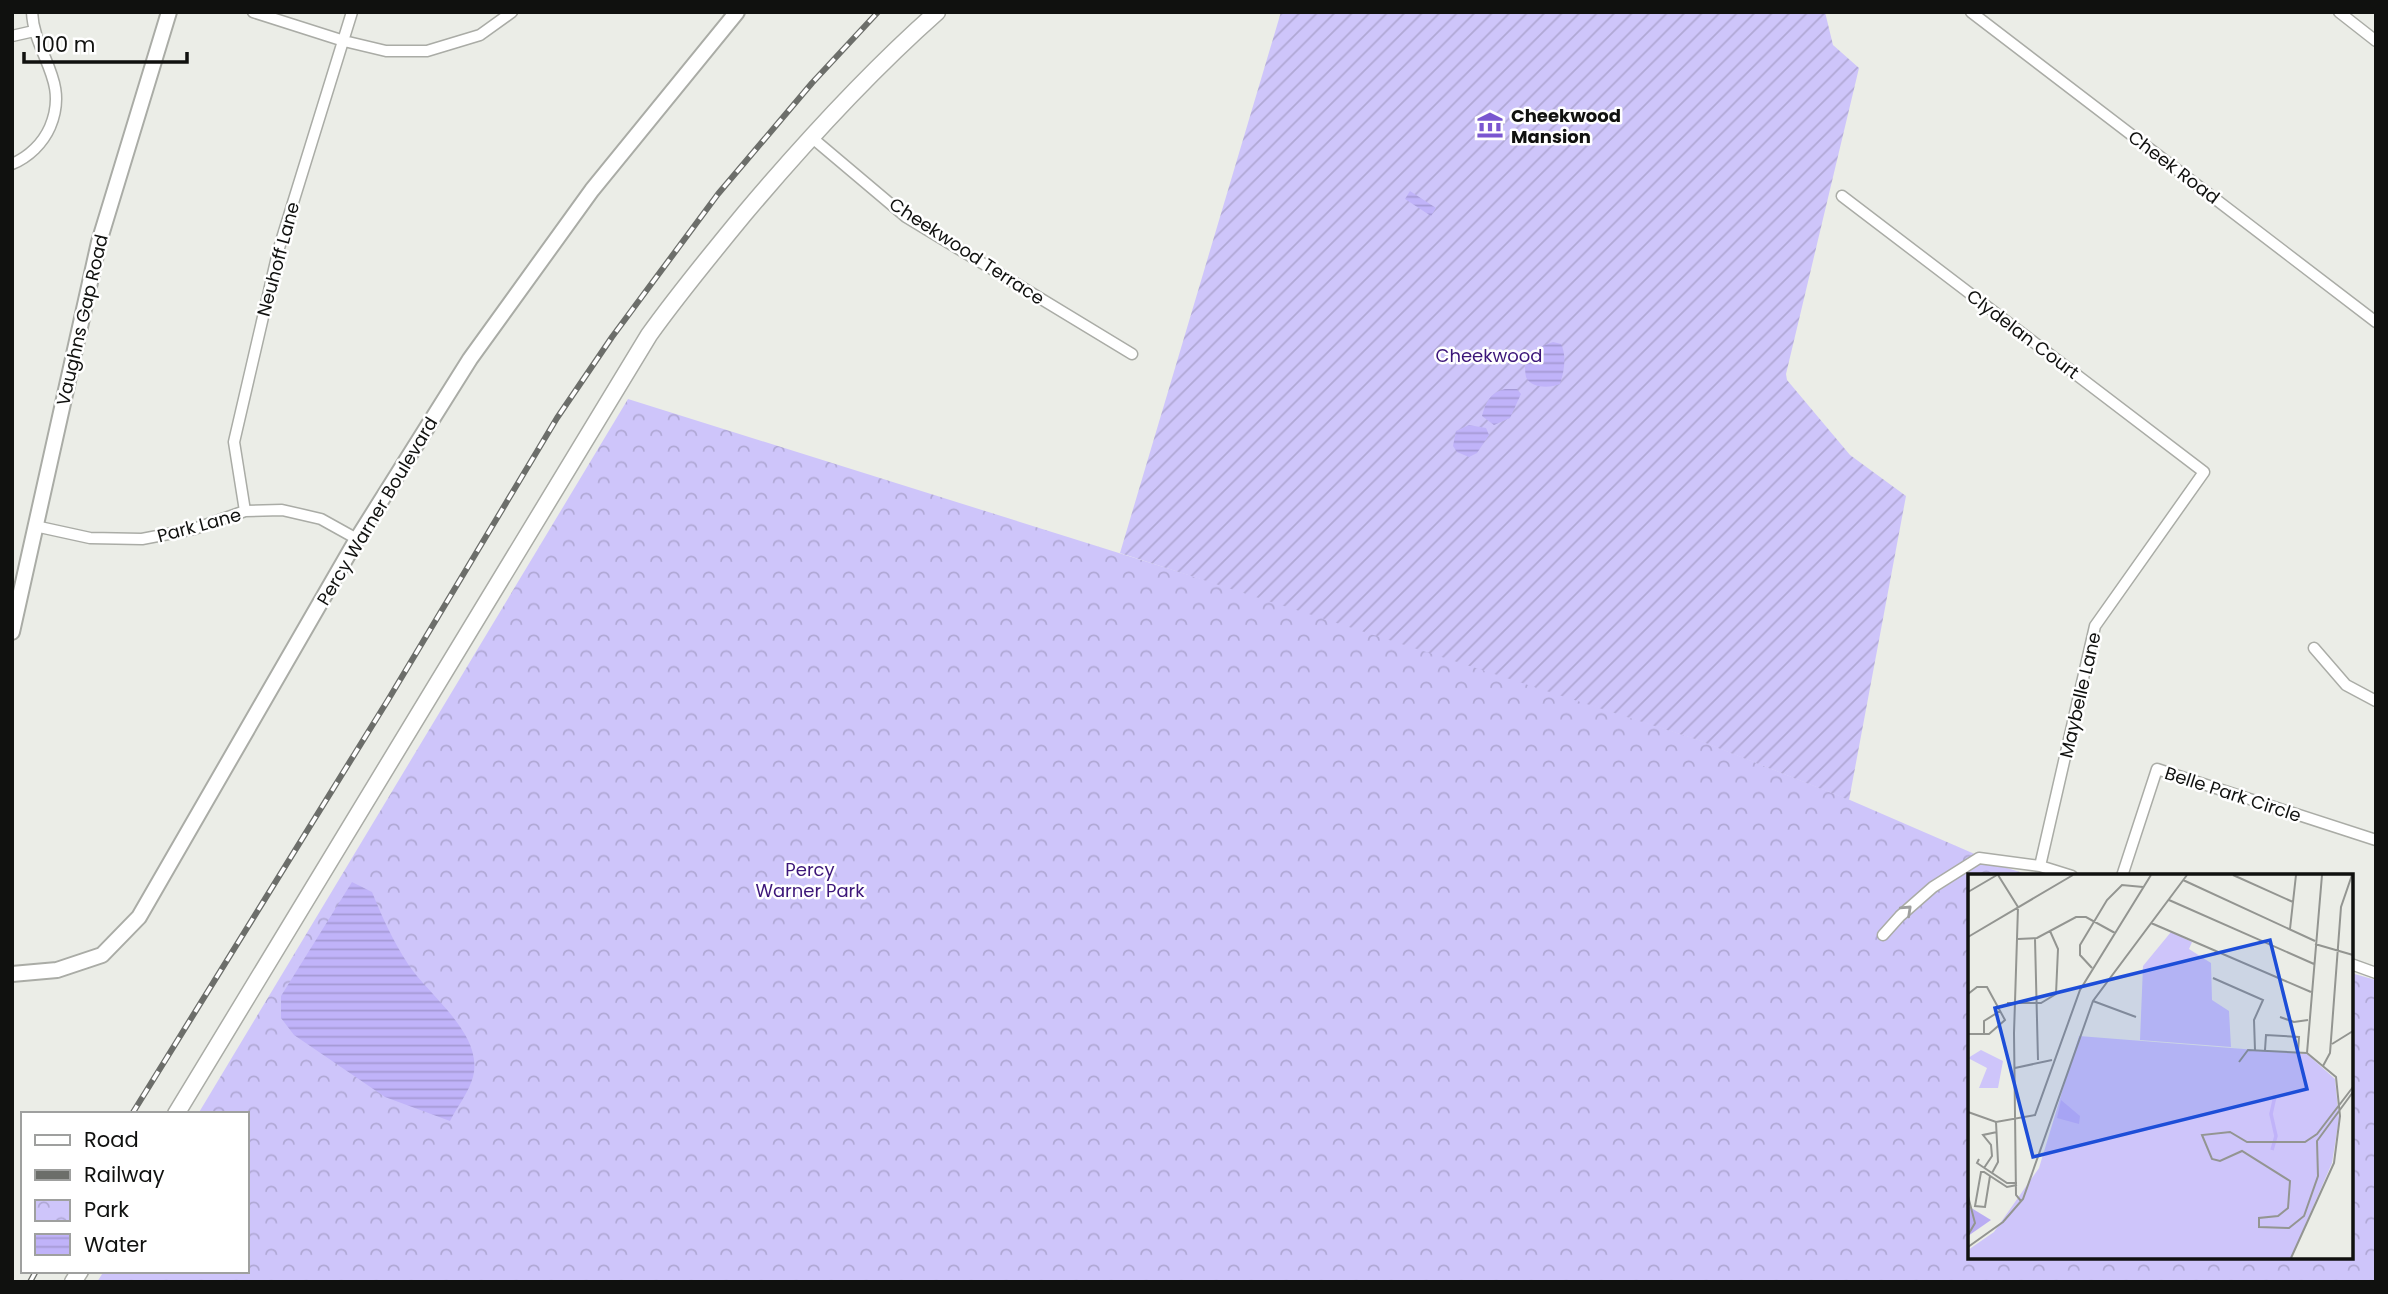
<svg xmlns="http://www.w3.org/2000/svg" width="2388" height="1294" viewBox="0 0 2388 1294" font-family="Poppins,sans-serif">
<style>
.park{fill:url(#park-crowns)}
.garden{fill:url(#garden-furrows)}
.water{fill:url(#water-rules)}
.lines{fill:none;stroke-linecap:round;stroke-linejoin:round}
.street-casing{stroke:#aaaca6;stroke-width:13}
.secondary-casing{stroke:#aaaca6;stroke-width:18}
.primary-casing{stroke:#aaaca6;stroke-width:19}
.street{stroke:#fff;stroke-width:10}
.secondary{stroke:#fff;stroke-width:14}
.primary{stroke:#fff;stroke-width:16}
.rail-casing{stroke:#6c6e6a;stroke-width:6}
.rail{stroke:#fff;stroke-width:3.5;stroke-dasharray:10;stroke-linecap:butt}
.oneway{stroke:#9fa09f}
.labels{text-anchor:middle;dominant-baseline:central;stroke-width:5;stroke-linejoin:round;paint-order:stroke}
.poi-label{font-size:18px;font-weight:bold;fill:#10110f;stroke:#fff;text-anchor:start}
.street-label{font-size:18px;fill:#10110f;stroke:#fff}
.park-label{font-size:18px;fill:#3c1679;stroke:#fff}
.inset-river{fill:none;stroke:#c0b3f9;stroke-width:3.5}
.inset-road{fill:none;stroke:#939591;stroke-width:2}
.view{fill:#1d4ed8;fill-opacity:0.15;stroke:#1d4ed8;stroke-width:3.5}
.inset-edge{fill:none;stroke:#10110f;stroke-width:3.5}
</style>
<defs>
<pattern id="park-crowns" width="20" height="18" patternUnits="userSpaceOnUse" patternTransform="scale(1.75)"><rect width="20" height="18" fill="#cec5fa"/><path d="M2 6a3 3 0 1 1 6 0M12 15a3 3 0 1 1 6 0" fill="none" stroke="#b0a8d5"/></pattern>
<pattern id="garden-furrows" width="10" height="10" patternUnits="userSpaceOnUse" patternTransform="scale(1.75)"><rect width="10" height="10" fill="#cec5fa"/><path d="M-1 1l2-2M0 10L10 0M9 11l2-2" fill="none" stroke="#b0a8d5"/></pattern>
<pattern id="water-rules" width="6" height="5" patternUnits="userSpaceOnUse" patternTransform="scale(1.75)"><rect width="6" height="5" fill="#c0b3f9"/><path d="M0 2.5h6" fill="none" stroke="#a499d4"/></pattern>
</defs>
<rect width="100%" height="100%" fill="#ebede7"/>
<path class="park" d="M628,399L1304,611L1699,740L1850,800L2007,868L2033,876H1970V1257H2351V973L2376,980V1282H97L104,1271H247V1114H198Z"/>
<path class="garden" d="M1281,12H1825L1833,45L1859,68L1786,374L1787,380L1850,455L1906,496L1849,800L1698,740L1120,553Z"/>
<path class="water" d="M1410,191L1436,208L1431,216L1405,199Z
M1553,342L1561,344C1567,356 1564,372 1560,384C1551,388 1531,389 1526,377C1525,372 1525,364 1524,358L1530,351Z
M1505,389H1517L1521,394L1510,418L1494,425L1482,416C1486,403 1489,393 1505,389Z
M1469,425L1486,428L1489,435L1477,453L1469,457L1457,452L1453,446L1456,431Z
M352,882L372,892C382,917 393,941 408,964C429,996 484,1034 473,1077C469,1092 457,1107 450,1121L385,1097L294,1035L281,1018V996Z"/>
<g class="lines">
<g class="street-casing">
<path id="street" d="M253,12L344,41L386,51H427L480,35L512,12
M1971,12L2376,322
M2339,12L2376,41
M12,36L34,31
M810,136L906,217L1132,354
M12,164C29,157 43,143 50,127C70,80 34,55 32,12
M1842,196L2204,472L2095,626L2040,866
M245,511L234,442L279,248L352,12
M35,526L90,538L142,539L194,529L245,511L282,510L321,519L357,539
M2314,648L2346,685L2376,701
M2122,876L2157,769L2376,840
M1883,935L1900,916L1933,887L1979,858L2040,866L2072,876
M2351,964L2376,973"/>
</g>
<g class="secondary-casing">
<path id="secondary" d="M12,632L99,242L169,12
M12,974L57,970L102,955L139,917L357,539L470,359L592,190L737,12"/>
</g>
<g class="primary-casing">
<path id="primary" d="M176,1114L649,335C679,293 712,253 745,213C805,142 867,74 937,12
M73,1282L80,1271"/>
</g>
<use href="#street" class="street"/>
<use href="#secondary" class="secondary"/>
<use href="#primary" class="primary"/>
<g class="rail-casing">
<path id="rail" d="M132,1114L388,700L557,418L612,337L718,194L812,83L878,12
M30,1282L36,1271"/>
</g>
<use href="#rail" class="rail"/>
</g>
<defs><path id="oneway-chevron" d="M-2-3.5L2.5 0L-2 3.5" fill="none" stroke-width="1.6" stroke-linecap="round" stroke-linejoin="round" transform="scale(1.75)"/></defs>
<use class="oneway" href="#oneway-chevron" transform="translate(1907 910) rotate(-43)"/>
<defs>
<g id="museum-bare" transform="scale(2.1)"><path d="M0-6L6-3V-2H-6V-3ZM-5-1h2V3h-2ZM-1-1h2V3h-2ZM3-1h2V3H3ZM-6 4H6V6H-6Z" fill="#7956d0" stroke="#fff" stroke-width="2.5" paint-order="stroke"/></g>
</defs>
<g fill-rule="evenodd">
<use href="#museum-bare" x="1490" y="125"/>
</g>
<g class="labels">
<g class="poi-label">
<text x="1511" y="115">Cheekwood<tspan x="1511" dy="21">Mansion</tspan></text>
</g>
<g class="street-label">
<text transform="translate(2174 167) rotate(37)">Cheek Road</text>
<text transform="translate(967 251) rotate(33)">Cheekwood Terrace</text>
<text transform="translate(278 259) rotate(-75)">Neuhoff Lane</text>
<text transform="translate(82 320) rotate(-77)">Vaughns Gap Road</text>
<text transform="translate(2023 334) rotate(37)">Clydelan Court</text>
<text transform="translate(377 511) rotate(-59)">Percy Warner Boulevard</text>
<text transform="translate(199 525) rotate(-15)">Park Lane</text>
<text transform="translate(2080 695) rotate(-77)">Maybelle Lane</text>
<text transform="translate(2233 794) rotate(18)">Belle Park Circle</text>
</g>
<g class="park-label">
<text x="1489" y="355">Cheekwood</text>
<text x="810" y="869">Percy<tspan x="810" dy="21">Warner Park</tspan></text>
</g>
</g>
<g transform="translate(1968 874)">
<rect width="385" height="385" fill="#ebede7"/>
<path d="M13,176L35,187L30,214H11L19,194L0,184Z" fill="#cec5fa"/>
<path d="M0,332L23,346L0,362Z" fill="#baadf3"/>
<path d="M111,162L339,180L367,205L371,245L364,289L323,384H0V376L26,358L71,294Z" fill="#cec5fa"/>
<path d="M203,58L224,68L221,75L243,89L244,126L261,137L263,173L172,166L175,92Z" fill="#cec5fa"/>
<path d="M93,226L112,242L111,250L89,244Z" fill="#c0b3f9"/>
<path class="inset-river" d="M304,276L308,262L303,240L307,222"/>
<path class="inset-road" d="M30,1L50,33L46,159L48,321L53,327M265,1L325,28M215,6L347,67M0,18L29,1M201,26L346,90M183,49L343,118M322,55L328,1M0,63L105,1M50,65L69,64L108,43H118L147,59M67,65L70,186M347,70L385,81M124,94L112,81V71L139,26L154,11L175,13M245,104L295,126L286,146L287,176M0,120L9,113H19L37,146L21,160H0M125,127L168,143M47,130L39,129H73L88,120L90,75L82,57M312,143L326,148L340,146M16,161V147L32,137M364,170L385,157M297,176L298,161L331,163L330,178M339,179L354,1M271,188L280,176L339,179M355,192L362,179L373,33L384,1M47,194L84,186M385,213L349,260L337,268H279L262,258L234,261L244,285L252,287L274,277L322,307L320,334L310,342L291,344V353L321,354L336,342L350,302L349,267L385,218M0,238L28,248L67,241L112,116L183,1M11,285L9,289L39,309H49M16,294L24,282L23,271L15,261L29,258M24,299L30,288L28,248M22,302L17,333L7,332L13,298H16L39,313L49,311M0,322L7,349L0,361M0,373L35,348L55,325L125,127L219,1M323,384L366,289L372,242L368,203L339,179"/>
<path class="view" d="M302,66L339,215L65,283L27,134Z"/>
<rect width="385" height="385" class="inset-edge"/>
</g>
<rect width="2388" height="1294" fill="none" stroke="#10110f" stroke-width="28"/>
<rect x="21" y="1112" width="228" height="161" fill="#ffffff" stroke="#9fa09f" stroke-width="2"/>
<rect x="35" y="1135" width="35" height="10" fill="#ffffff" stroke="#9fa09f" stroke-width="2"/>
<text x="84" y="1147" font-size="21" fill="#10110f">Road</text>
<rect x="35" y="1170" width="35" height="10" fill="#6c6e6a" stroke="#9fa09f" stroke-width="2"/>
<text x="84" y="1182" font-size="21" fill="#10110f">Railway</text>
<rect x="35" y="1200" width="35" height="21" fill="url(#park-crowns)" stroke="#9fa09f" stroke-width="2"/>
<text x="84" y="1217" font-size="21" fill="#10110f">Park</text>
<rect x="35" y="1234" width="35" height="21" fill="url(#water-rules)" stroke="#9fa09f" stroke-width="2"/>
<text x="84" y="1252" font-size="21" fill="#10110f">Water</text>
<path d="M24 52v10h163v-10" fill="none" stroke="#10110f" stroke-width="3.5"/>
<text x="35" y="52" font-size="21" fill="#10110f" stroke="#ffffff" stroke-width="5" paint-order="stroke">100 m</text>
</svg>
